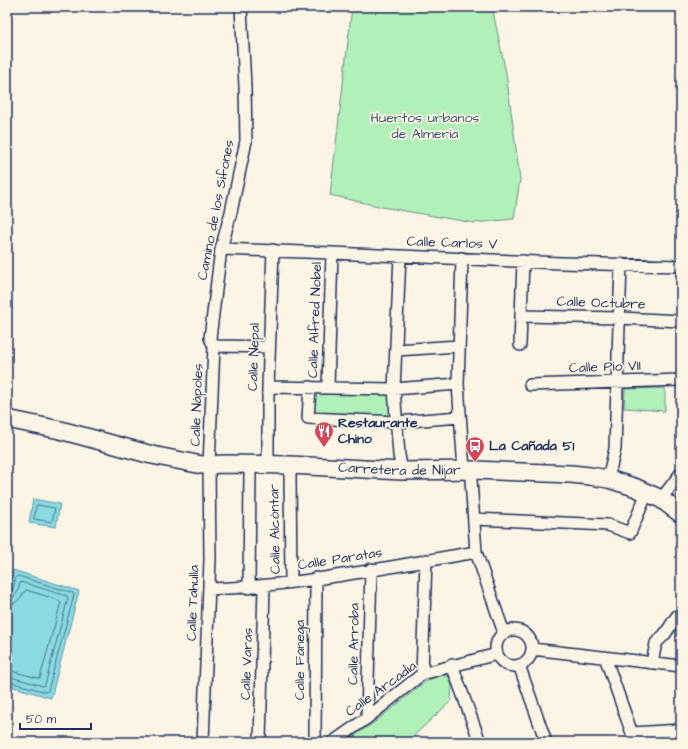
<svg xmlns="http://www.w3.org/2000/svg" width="688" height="749" viewBox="0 0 688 749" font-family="'Architects Daughter',sans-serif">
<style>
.green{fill:#b1f0b8;stroke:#66908b}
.water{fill:#89dae1;stroke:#5d96ad}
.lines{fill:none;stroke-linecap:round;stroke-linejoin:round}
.shore{stroke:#477392;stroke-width:1}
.minor-casing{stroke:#1b2f5e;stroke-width:14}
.primary-casing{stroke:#1b2f5e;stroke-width:20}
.minor{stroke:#fcf5e5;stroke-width:11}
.primary{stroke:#fcf5e5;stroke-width:17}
.labels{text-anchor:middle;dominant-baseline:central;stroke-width:3.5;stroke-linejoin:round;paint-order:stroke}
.park-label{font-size:14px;fill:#395670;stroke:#fcf5e5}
.street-label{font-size:14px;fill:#1b2f5e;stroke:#fcf5e5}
.poi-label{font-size:14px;font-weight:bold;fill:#1b2f5e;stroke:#fcf5e5;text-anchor:start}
</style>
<rect width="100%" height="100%" fill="#fcf5e5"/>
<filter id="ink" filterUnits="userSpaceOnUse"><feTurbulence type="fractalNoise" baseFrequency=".025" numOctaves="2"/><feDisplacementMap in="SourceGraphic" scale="8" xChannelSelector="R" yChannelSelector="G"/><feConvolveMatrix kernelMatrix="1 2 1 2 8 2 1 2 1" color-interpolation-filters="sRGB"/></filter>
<g filter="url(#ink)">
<path class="green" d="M352,7H492L506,73L520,179L514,219L474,223L382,207L330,195Z
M310,387L394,389L397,422L308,418Z
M665,388V411L624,408L625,389Z
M442,674L449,677L452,686L451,701L407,742H344L375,722L425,682Z"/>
<path class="water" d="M33,499L60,504L56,527L29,523Z
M13,570L79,591L51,698L7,685V598Z"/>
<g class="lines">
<path class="shore" d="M37,505L55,508L52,522L34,519Z
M7,594L12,592L16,577L18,576L73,593L74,595L48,691L46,692L7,681
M7,599C17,598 18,591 20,583L21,582L67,596L68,598L45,685L43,686L7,676
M7,605C19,604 20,597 26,590L59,600L61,602L40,678H38L7,670"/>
<g class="minor-casing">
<path id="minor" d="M221,249L332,253L561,263L681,266
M400,256L394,389L399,455L402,471
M462,258L458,384L464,470
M521,316L620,318L681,321
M520,345L523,261
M214,346L210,338L221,249L231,212L246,141L245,87L241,7
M214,346L269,347
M396,350L459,346
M530,385L681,380
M268,387L394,389L458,384
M310,387L308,418L397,422L460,417
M328,387L332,253
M268,465V387L273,250
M290,474L291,582
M608,479L615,449L621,264
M471,480L476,552L504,633
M661,499L681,473
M474,519L608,525L630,533L644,500
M249,588L250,472
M209,589C299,586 388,567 476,552
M496 648a18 18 0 1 1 36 0a18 18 0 1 1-36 0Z
M532,649L681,666
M605,657L635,742
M652,663L656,643L665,634L677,616H681
M452,665L480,742
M519,665L546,742
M422,674L426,560
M367,718L371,569
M632,733L681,730
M203,742L210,559L209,465L214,346
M260,742L264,586
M315,742L316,578
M333,742L367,718L422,674L497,654"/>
</g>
<g class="primary-casing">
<g id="primary">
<path id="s1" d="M7,419L60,430L152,455L202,465L226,464L290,465L402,471L475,470L571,474L590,476L608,479L634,487L661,499L681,514"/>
</g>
</g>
<use href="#minor" class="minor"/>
<use href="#primary" class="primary"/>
</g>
</g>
<defs>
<g id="restaurant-pin" transform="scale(1)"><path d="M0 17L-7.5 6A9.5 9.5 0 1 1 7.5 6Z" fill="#d1495b" stroke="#fcf5e5"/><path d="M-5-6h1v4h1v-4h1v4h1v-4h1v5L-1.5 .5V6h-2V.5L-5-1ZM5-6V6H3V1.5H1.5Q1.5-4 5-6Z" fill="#fff"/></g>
<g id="bus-pin" transform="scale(1)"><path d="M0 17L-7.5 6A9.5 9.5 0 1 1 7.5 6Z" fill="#d1495b" stroke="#fcf5e5"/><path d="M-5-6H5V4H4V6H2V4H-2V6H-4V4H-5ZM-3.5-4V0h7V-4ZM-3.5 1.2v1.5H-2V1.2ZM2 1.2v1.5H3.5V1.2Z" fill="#fff"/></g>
</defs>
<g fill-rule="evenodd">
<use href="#restaurant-pin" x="324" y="431"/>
<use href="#bus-pin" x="475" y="446"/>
</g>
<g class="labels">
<g class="park-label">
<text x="425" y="118">Huertos urbanos<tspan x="425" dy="16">de Almería</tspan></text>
</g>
<g class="street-label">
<text transform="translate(216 210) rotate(-79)">Camino de los Sifones</text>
<text transform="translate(452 243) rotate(2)">Calle Carlos V</text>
<text transform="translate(601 303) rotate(2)">Calle Octubre</text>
<text transform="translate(315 320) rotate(-88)">Calle Alfred Nobel</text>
<text transform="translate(254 357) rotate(-88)">Calle Nepal</text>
<text transform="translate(605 367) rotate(-2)">Calle Pío VII</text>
<text transform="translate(197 405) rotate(-88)">Calle Nápoles</text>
<text stroke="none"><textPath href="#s1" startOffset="398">Carretera de Níjar</textPath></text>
<text transform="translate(275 529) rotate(-91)">Calle Alcóntar</text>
<text transform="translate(340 559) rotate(-9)">Calle Paratas</text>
<text transform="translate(193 603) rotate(-88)">Calle Tahulla</text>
<text transform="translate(354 644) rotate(-89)">Calle Arroba</text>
<text transform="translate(300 660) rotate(-90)">Calle Fanega</text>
<text transform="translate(247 664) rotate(-88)">Calle Varas</text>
<text transform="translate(381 689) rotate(-36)">Calle Arcadia</text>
</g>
<g class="poi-label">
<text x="338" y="423">Restaurante<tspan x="338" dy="16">Chino</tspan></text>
<text x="489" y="446">La Cañada 51</text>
</g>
</g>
<rect width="688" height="749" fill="none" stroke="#fcf5e5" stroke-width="24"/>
<rect x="12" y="12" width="664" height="725" fill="none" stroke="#1b2f5e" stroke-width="1.5" filter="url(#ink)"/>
<path d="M20 723v6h71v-6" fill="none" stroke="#1b2f5e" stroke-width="2"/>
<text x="26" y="723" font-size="12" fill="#1b2f5e" stroke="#fcf5e5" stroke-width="3" paint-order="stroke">50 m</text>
</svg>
